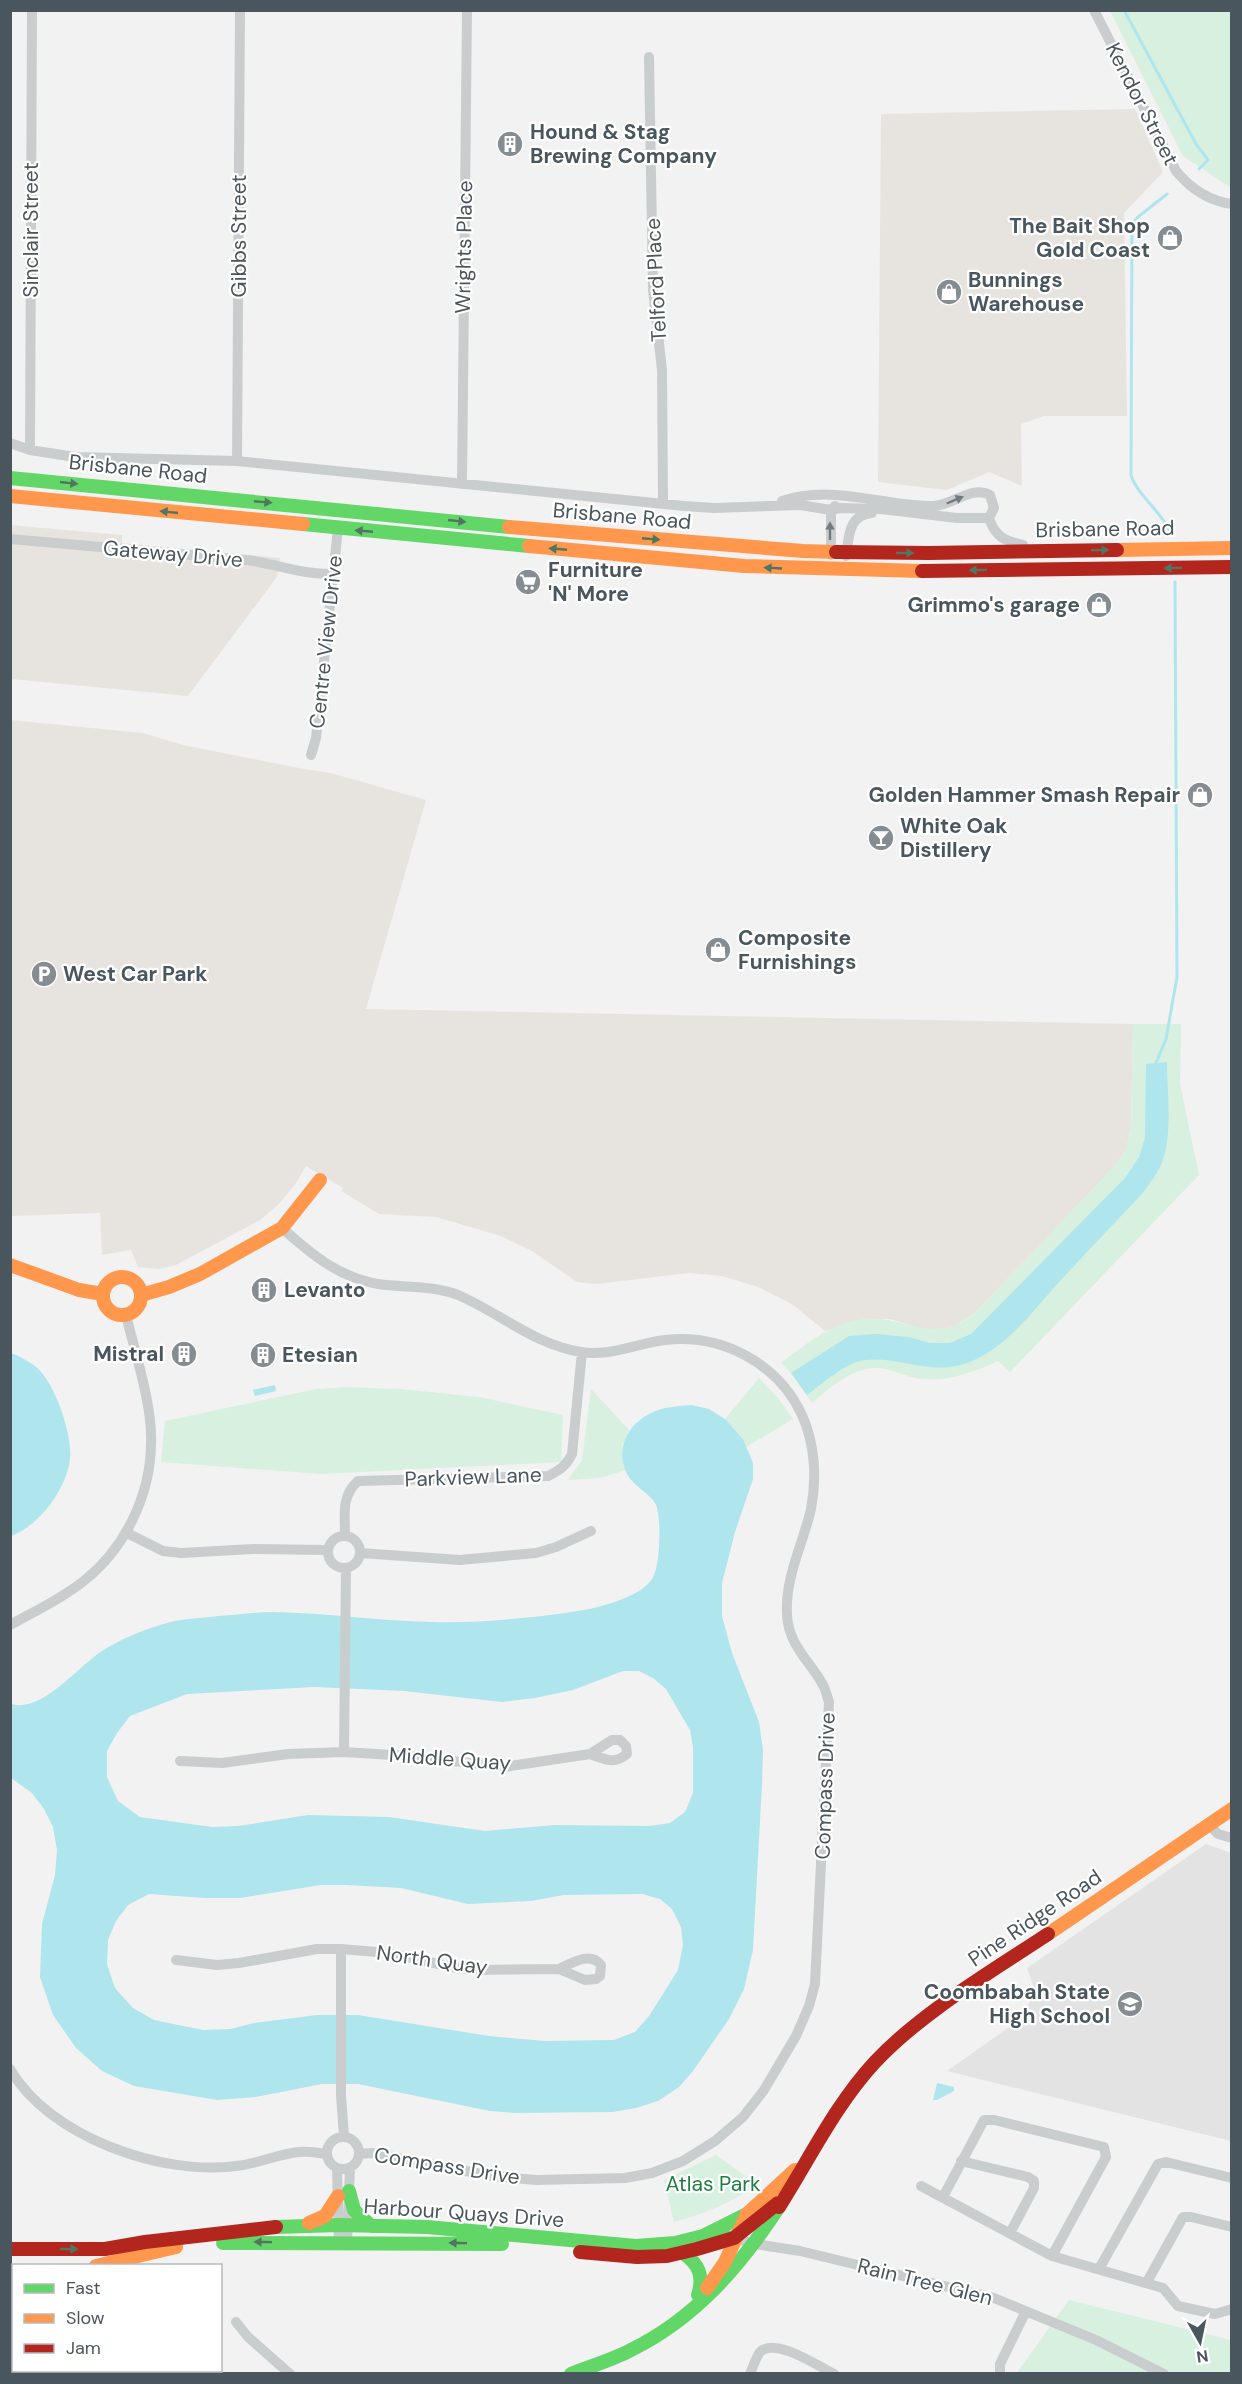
<svg xmlns="http://www.w3.org/2000/svg" width="1242" height="2384" viewBox="0 0 1242 2384" font-family="'DM Sans',sans-serif">
<style>
.commercial{fill:#e7e4e0}
.education{fill:#e4e3e4}
.green{fill:#d8f0df}
.water{fill:#afe5ec;fill-rule:evenodd}
.lines{fill:none;stroke-linecap:round;stroke-linejoin:round}
.stream{stroke:#afe5ec;stroke-width:3}
.street{stroke:#cacdce;stroke-width:10}
.fast{stroke:#63d668;stroke-width:14}
.slow{stroke:#ff974d;stroke-width:14}
.jam{stroke:#b3261e;stroke-width:14}
.oneway{fill:#507660}
.oneway2{fill:#707a80}
.labels{text-anchor:middle;dominant-baseline:central;stroke-width:4.5;stroke-linejoin:round;paint-order:stroke}
.street-label{font-size:21px;fill:#4a565e;stroke:#fff}
.poi-label{font-size:21px;font-weight:bold;fill:#4a565e;stroke:#fff;text-anchor:start}
.park-label{font-size:21px;fill:#1c7e43;stroke:#fff}
</style>
<rect width="100%" height="100%" fill="#f2f2f2"/>
<path class="commercial" d="M1135,109L1163,172L1124,213L1127,416H1044L1021,424L1022,486L989,472L947,490L878,482L881,114Z
M10,525L122,535V543L280,558L277,577L188,696L11,679Z
M10,720L143,733L183,745L299,768L331,773L426,800L366,1009L1133,1024L1131,1129L1126,1149L1115,1166L975,1313L953,1327L928,1331L890,1319H864L825,1331L792,1304L758,1287L722,1276L689,1273L596,1284L577,1282L532,1251L501,1236L436,1217L379,1214L341,1191L343,1188L306,1166L296,1183L278,1205L260,1220L176,1265L159,1269L138,1267L131,1250L102,1255L100,1213L11,1216Z"/>
<path class="education" d="M1206,1844L1231,1853V2141L947,2071L1022,2018L1035,1990L1027,1968Z"/>
<path class="green" d="M1110,11H1231V188L1183,156Z
M1133,1024H1181L1180,1084L1199,1175L1010,1372L998,1361C972,1373 950,1381 922,1379C910,1378 898,1372 886,1369C857,1363 832,1386 812,1403L791,1373L781,1363C806,1344 832,1322 865,1319C898,1316 921,1335 951,1327C959,1325 967,1318 975,1313L1115,1166L1126,1149L1131,1129Z
M759,1378L778,1398L793,1419L746,1447L743,1439L725,1419Z
M346,1387L400,1389L479,1397L563,1415L561,1462L321,1474L161,1462L165,1421L316,1389Z
M591,1389L629,1430L622,1446L626,1470L600,1478L568,1480L582,1460Z
M716,2155L758,2185C731,2202 705,2214 674,2222L664,2180Z
M1069,2300L1231,2340V2373L1016,2374Z"/>
<path class="water" d="M1167,1062C1167,1093 1174,1141 1159,1169C1155,1177 1148,1185 1143,1193C1115,1222 1087,1252 1059,1282C1032,1312 1004,1351 964,1364C930,1375 898,1356 865,1360C846,1362 822,1384 807,1395L791,1373L849,1336L875,1334L909,1337L930,1343H950L971,1334L1125,1178L1139,1157L1145,1138L1146,1064Z
M11,1353C19,1356 28,1361 35,1366C54,1380 73,1435 70,1459C66,1490 40,1525 11,1536Z
M275,1385L276,1391L255,1396L253,1390Z
M691,1405L709,1409L725,1419L743,1439L753,1463V1479L735,1532L722,1583V1616L732,1653L759,1722L763,1750L762,1784L753,1950L744,1989L729,2019L693,2071L679,2087L658,2101L636,2108L613,2112L515,2113L490,2111L358,2084H322L256,2097L217,2100L134,2086L102,2071L76,2048L53,2015L40,1977L42,1924L55,1875L57,1850L53,1827L44,1809L32,1793L11,1778L10,1704C43,1713 77,1667 102,1651C119,1640 140,1631 160,1625C178,1619 199,1618 219,1616C237,1615 255,1612 273,1612C326,1613 379,1621 433,1622C469,1623 506,1620 542,1616C574,1612 610,1608 639,1591C645,1587 651,1582 654,1575C660,1563 662,1514 655,1503C647,1491 634,1487 627,1474C615,1449 627,1425 651,1413C663,1407 677,1406 691,1405ZM623,1671H639L653,1678L666,1689L690,1730L693,1747V1793L685,1812L670,1823L650,1826L555,1825L485,1831L389,1817L308,1815L238,1826L212,1827L140,1817L118,1801L107,1777V1751L117,1733L130,1716L187,1694L315,1687L404,1691L502,1702L535,1698L573,1690ZM321,1885H347L401,1888L468,1904L531,1901L564,1895L642,1894L660,1899L672,1909L681,1927L683,1944L678,1970L649,2016L635,2032L614,2040L545,2041L489,2036L358,2015H317L254,2023L230,2029L203,2030L154,2020L133,2008L115,1988L107,1964L108,1940L116,1921L128,1905L149,1894L204,1898H240Z
M937,2083L954,2087V2091L937,2100H933Z"/>
<g class="lines">
<path class="stream" d="M1124,10L1196,144L1208,160L1199,169
M1167,194L1138,217L1132,224L1131,475C1137,495 1161,511 1171,533
M1156,1063L1166,1039L1177,977L1175,582"/>
<path class="street" d="M1094,10L1176,171C1191,189 1208,201 1232,204
M649,57L653,290L662,370L663,504
M10,443L30,450L75,457L237,461L684,506L714,508L800,505L831,510L840,508L881,509L957,518H989
M30,450L32,10
M237,461L240,10
M462,484L467,10
M782,501C831,484 884,506 933,506C952,506 971,485 990,495L994,508L989,518C995,537 1005,541 1023,545
M10,539L247,560C276,564 304,575 333,574
M831,555V510L835,506
M846,556C849,537 848,515 872,513
M311,755L316,738L338,528
M282,1228C311,1254 338,1277 378,1284C404,1288 433,1285 458,1295C500,1313 535,1345 581,1352C609,1357 638,1343 665,1340C721,1333 778,1363 802,1415C815,1444 817,1478 811,1509C803,1544 785,1577 787,1614C788,1645 810,1661 823,1685C826,1690 827,1697 829,1702L815,1984L809,2006L796,2036L764,2090L743,2117L715,2141L683,2161L652,2173L625,2178L536,2180L492,2176L372,2153L360,2154
M127,1533L163,1551L181,1553L253,1549L328,1550
M345,1535C345,1515 341,1496 358,1481L548,1476C560,1470 566,1466 572,1454L582,1352
M328 1552a16 16 0 1 1 32 0a16 16 0 1 1-32 0Z
M360,1553L460,1560L536,1553L556,1547L591,1531
M10,1625C35,1611 63,1598 85,1580C125,1548 150,1496 151,1445C153,1406 135,1353 126,1315
M344,1752L346,1568
M180,1761L222,1763L288,1754L344,1752L408,1756L504,1767L590,1754L612,1740H620L626,1746L627,1754C614,1765 605,1759 590,1754
M1209,1825L1218,1834L1232,1838
M341,1949V2096L344,2136
M176,1960L217,1965L239,1963L317,1949H341L389,1953L456,1968L477,1970L559,1969L585,1980L596,1979L600,1976L601,1965C590,1951 572,1963 559,1969
M10,2069C49,2137 162,2176 236,2166C257,2164 278,2154 299,2152C308,2151 318,2153 327,2154
M327 2153a16 16 0 1 1 32 0a16 16 0 1 1-32 0Z
M961,2161L1028,2177L1034,2181V2188L1010,2233
M337,2168L339,2243
M921,2186L1052,2256L1163,2288L1178,2306L1215,2314L1232,2309
M943,2197L984,2120H994L1104,2147L1106,2157L1052,2256
M734,2238L755,2244L800,2251L994,2298L1096,2340L1164,2374
M347,2243L350,2168
M1099,2269L1158,2164L1166,2162L1232,2178
M1147,2282L1183,2217H1191L1232,2227
M236,2322L248,2337L290,2374
M750,2374C753,2367 756,2357 760,2352C775,2337 818,2366 834,2374
M1000,2374V2364L1026,2311"/>
<path class="fast" d="M10,478L509,527
M303,524L529,546
M349,2191L354,2210L371,2226
M276,2227L339,2225L427,2227L636,2246L675,2243L703,2236L734,2238
M703,2236L747,2214
M223,2243L502,2244
M683,2253C699,2264 704,2276 698,2295
M571,2374C591,2366 612,2360 631,2350C696,2318 740,2266 779,2207"/>
<path class="slow" d="M10,496L303,524
M509,527L803,551L836,552
M529,546L744,566L922,571
M1117,550L1232,548
M10,1265L79,1290L103,1294
M103 1296a19 19 0 1 1 38 0a19 19 0 1 1-38 0Z
M141,1295L169,1287L200,1274L282,1228L320,1180
M1048,1934L1232,1809
M309,2223L325,2216L338,2196
M96,2266L176,2247
M10,2272H14
M707,2288L725,2262L747,2214L795,2170"/>
<path class="jam" d="M836,552L929,553L1117,550
M922,571L1232,567
M779,2207C810,2158 836,2104 875,2062C922,2012 991,1972 1048,1934
M10,2249H105L145,2242L276,2227
M580,2252L637,2257L667,2256L697,2249L734,2238L778,2203"/>
</g>
<defs><path id="oneway-solid" d="M-6-.8H1V-3.2L6.5 0L1 3.2V.8H-6Z" transform="scale(1.5)"/></defs>
<g class="oneway">
<use href="#oneway-solid" transform="translate(69 483) rotate(6)"/>
<use href="#oneway-solid" transform="translate(263 502) rotate(5)"/>
<use href="#oneway-solid" transform="translate(169 512) rotate(-174)"/>
<use href="#oneway-solid" transform="translate(457 521) rotate(6)"/>
<use href="#oneway-solid" transform="translate(364 531) rotate(-175)"/>
<use href="#oneway-solid" transform="translate(651 539) rotate(5)"/>
<use href="#oneway-solid" transform="translate(558 549) rotate(-175)"/>
<use href="#oneway-solid" transform="translate(1100 550) rotate(-1)"/>
<use href="#oneway-solid" transform="translate(905 553)"/>
<use href="#oneway-solid" transform="translate(773 568) rotate(-177)"/>
<use href="#oneway-solid" transform="translate(1173 568) rotate(179)"/>
<use href="#oneway-solid" transform="translate(978 570) rotate(179)"/>
<use href="#oneway-solid" transform="translate(263 2242) rotate(-179)"/>
<use href="#oneway-solid" transform="translate(458 2243) rotate(-179)"/>
<use href="#oneway-solid" transform="translate(69 2249)"/>
</g>
<g class="oneway2">
<use href="#oneway-solid" transform="translate(955 500) rotate(-23)"/>
<use href="#oneway-solid" transform="translate(830 531) rotate(-90)"/>
</g>
<defs>
<g id="building-disc" transform="scale(1.35)"><circle r="9.5" fill="#858d92" stroke="#fff"/><path d="M-4-6H4V6H1V3H-1V6H-4ZM-2.5-4.3h1.7v1.8h-1.7ZM.8-4.3h1.7v1.8H.8ZM-2.5-1h1.7V.8h-1.7ZM.8-1h1.7V.8H.8Z" fill="#fff"/></g>
<g id="shop-disc" transform="scale(1.35)"><circle r="9.5" fill="#858d92" stroke="#fff"/><path d="M-5-2.5h2.3a2.7 3.5 0 0 1 5.4 0H5L5.5 6h-11ZM-1.5-2.5h3a1.5 2.3 0 0 0-3 0Z" fill="#fff"/></g>
<g id="supermarket-disc" transform="scale(1.35)"><circle r="9.5" fill="#858d92" stroke="#fff"/><path d="M-6-5.5h2.5l.6 2H6L4.5 2H-2.5L-4.4-4H-6ZM-1.5 3.2a1.3 1.3 0 1 0 .1 0ZM3 3.2a1.3 1.3 0 1 0 .1 0Z" fill="#fff"/></g>
<g id="bar-disc" transform="scale(1.35)"><circle r="9.5" fill="#858d92" stroke="#fff"/><path d="M-6-5H6L.8 .8V4.5H3.5V6h-7V4.5H-.8V.8Z" fill="#fff"/></g>
<g id="parking-disc" transform="scale(1.35)"><circle r="9.5" fill="#858d92" stroke="#fff"/><path d="M-3.5-5.5H1a3.5 3.5 0 0 1 0 7H-1V5.5H-3.5ZM-1-3.4V-.6H.8a1.4 1.4 0 0 0 0-2.8Z" fill="#fff"/></g>
<g id="school-disc" transform="scale(1.35)"><circle r="9.5" fill="#858d92" stroke="#fff"/><path d="M0-5L7-2L0 1L-7-2ZM-4 1L0 2.5L4 1V4Q0 6-4 4Z" fill="#fff"/></g>
</defs>
<g fill-rule="evenodd">
<use href="#building-disc" x="510" y="144"/>
<use href="#shop-disc" x="1170" y="238"/>
<use href="#shop-disc" x="949" y="292"/>
<use href="#supermarket-disc" x="528" y="582"/>
<use href="#shop-disc" x="1099" y="605"/>
<use href="#shop-disc" x="1200" y="795"/>
<use href="#bar-disc" x="881" y="838"/>
<use href="#shop-disc" x="718" y="950"/>
<use href="#parking-disc" x="44" y="974"/>
<use href="#building-disc" x="264" y="1290"/>
<use href="#building-disc" x="184" y="1354"/>
<use href="#building-disc" x="263" y="1355"/>
<use href="#school-disc" x="1130" y="2004"/>
</g>
<g class="labels">
<g class="street-label">
<text transform="translate(1142 104) rotate(63)">Kendor Street</text>
<text transform="translate(31 230) rotate(-90)">Sinclair Street</text>
<text transform="translate(239 236) rotate(-90)">Gibbs Street</text>
<text transform="translate(464 247) rotate(-89)">Wrights Place</text>
<text transform="translate(656 280) rotate(-93)">Telford Place</text>
<text transform="translate(138 469) rotate(6)">Brisbane Road</text>
<text transform="translate(622 516) rotate(5)">Brisbane Road</text>
<text transform="translate(1105 529) rotate(-1)">Brisbane Road</text>
<text transform="translate(173 554) rotate(5)">Gateway Drive</text>
<text transform="translate(326 642) rotate(-84)">Centre View Drive</text>
<text transform="translate(473 1477) rotate(-2)">Parkview Lane</text>
<text transform="translate(450 1759) rotate(4)">Middle Quay</text>
<text transform="translate(825 1786) rotate(-88)">Compass Drive</text>
<text transform="translate(1035 1918) rotate(-34)">Pine Ridge Road</text>
<text transform="translate(432 1960) rotate(8)">North Quay</text>
<text transform="translate(447 2166) rotate(9)">Compass Drive</text>
<text transform="translate(464 2213) rotate(4)">Harbour Quays Drive</text>
<text transform="translate(925 2282) rotate(14)">Rain Tree Glen</text>
</g>
<g class="poi-label">
<text x="530" y="132">Hound &amp; Stag<tspan x="530" dy="24">Brewing Company</tspan></text>
<text x="1150" y="226" text-anchor="end">The Bait Shop<tspan x="1150" dy="24">Gold Coast</tspan></text>
<text x="968" y="280">Bunnings<tspan x="968" dy="24">Warehouse</tspan></text>
<text x="548" y="570">Furniture<tspan x="548" dy="24">'N' More</tspan></text>
<text x="1080" y="605" text-anchor="end">Grimmo's garage</text>
<text x="1180" y="795" text-anchor="end">Golden Hammer Smash Repair</text>
<text x="900" y="826">White Oak<tspan x="900" dy="24">Distillery</tspan></text>
<text x="738" y="938">Composite<tspan x="738" dy="24">Furnishings</tspan></text>
<text x="63" y="974">West Car Park</text>
<text x="284" y="1290">Levanto</text>
<text x="164" y="1354" text-anchor="end">Mistral</text>
<text x="282" y="1355">Etesian</text>
<text x="1110" y="1992" text-anchor="end">Coombabah State<tspan x="1110" dy="24">High School</tspan></text>
</g>
<g class="park-label">
<text x="713" y="2184">Atlas Park</text>
</g>
</g>
<rect width="1242" height="2384" fill="none" stroke="#4a565e" stroke-width="24"/>
<rect x="12" y="2264" width="210" height="108" fill="#ffffff" stroke="#b7bbbf" stroke-width="1.5"/>
<rect x="24" y="2284" width="30" height="9" fill="#63d668" stroke="#b7bbbf" stroke-width="1.5"/>
<text x="66" y="2294" font-size="18" fill="#4a565e">Fast</text>
<rect x="24" y="2314" width="30" height="9" fill="#ff974d" stroke="#b7bbbf" stroke-width="1.5"/>
<text x="66" y="2324" font-size="18" fill="#4a565e">Slow</text>
<rect x="24" y="2344" width="30" height="9" fill="#b3261e" stroke="#b7bbbf" stroke-width="1.5"/>
<text x="66" y="2354" font-size="18" fill="#4a565e">Jam</text>
<g transform="translate(1200 2342) rotate(171)" stroke="#ffffff" stroke-width="4.5" paint-order="stroke">
<path d="M0-4.5L10 22L0 15L-10 22Z" fill="#4a565e"/>
<text y="-9" font-size="16" font-weight="bold" text-anchor="middle" fill="#4a565e">N</text>
</g>
</svg>
